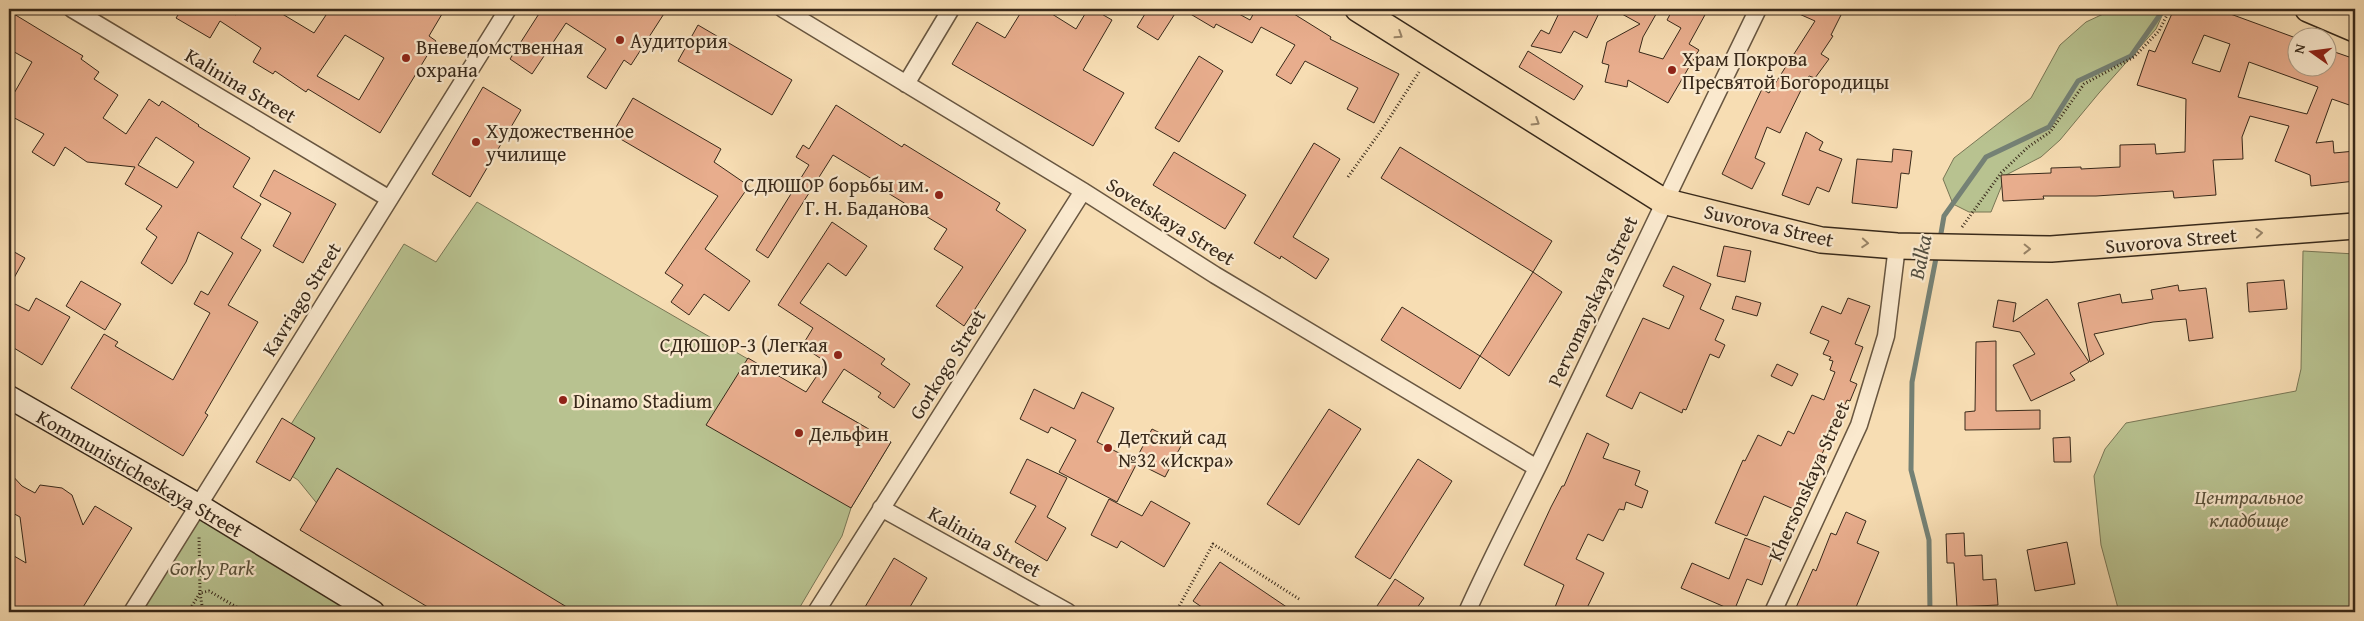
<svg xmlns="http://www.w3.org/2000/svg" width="2364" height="621" viewBox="0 0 2364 621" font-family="'Gentium Book Plus',serif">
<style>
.green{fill:#b8c290;stroke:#787655}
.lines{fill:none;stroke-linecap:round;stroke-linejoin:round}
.stream{stroke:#758175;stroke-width:5}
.building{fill:#e8ad8d;stroke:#38291a;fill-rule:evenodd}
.minor-casing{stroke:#685640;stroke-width:19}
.secondary-casing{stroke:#38291a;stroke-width:25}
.primary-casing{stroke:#38291a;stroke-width:28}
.path{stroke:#38291a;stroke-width:3;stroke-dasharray:1 2.5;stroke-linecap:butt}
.minor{stroke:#fae9ce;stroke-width:16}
.secondary{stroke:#fae9ce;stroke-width:22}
.primary{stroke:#f7ddb3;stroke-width:25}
.oneway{stroke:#988366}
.poi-dot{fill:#8f2418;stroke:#fae9ce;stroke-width:2}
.labels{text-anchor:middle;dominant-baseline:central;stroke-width:4.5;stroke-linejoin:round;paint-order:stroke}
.poi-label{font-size:20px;fill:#38291a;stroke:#fae9ce;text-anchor:start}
.street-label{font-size:20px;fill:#38291a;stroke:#fae9ce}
.park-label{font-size:20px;font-style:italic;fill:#584f38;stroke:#fae9ce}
.water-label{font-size:21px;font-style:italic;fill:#524e40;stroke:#fae9ce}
</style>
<rect width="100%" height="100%" fill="#f7ddb3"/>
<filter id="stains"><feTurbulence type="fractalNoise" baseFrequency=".004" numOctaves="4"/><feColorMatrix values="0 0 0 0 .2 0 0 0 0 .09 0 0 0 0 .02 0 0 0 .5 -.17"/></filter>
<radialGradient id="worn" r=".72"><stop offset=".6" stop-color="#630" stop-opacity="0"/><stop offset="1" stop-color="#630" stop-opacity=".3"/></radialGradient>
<path class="green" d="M2114,9H2165L2156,29L2099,93L2060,140L2041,157L2006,175L1991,212H1969L1953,204L1943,179L1954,158L2031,98L2060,45L2086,22Z
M477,202L891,442L851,508L842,536L797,612H449L306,529L319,506L298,480L268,461L404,244L436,262Z
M2303,251L2355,254V612H2119L2101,545L2094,476L2105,449L2126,423L2296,391L2301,369Z
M198,505L373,612H132Z"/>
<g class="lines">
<path class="stream" d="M1940,239L1944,216L1986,157L2049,127L2078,81L2131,56L2164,9
M1930,612L1929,540L1911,470L1912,382L1937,253"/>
</g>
<path class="building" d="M182,9H227L236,15L240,9H274L314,33L330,9H445L429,36L436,41L380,133L308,89L306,92L275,71L273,74L253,62L261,48L220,21L210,38L176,18ZM345,35L384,58L359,100L317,76Z
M542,9H618L627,14L630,9H667L631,65L624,60L606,89L587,77L606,49L566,23L532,74L510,59Z
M1023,9H1044L1076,29L1088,9H1093L1112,20L1083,70L1124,93L1093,146L952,64L977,22L1005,38Z
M1148,9H1178L1158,40L1137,27Z
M1182,9H1230L1250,20L1256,9H1286L1331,37L1330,39L1399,74L1374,123L1347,109L1358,88L1305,61L1291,84L1276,75L1295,45L1261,27L1252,43L1216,24L1214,28Z
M1561,9H1601L1587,38L1574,31L1561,53L1531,46L1541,30L1549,34Z
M1613,9H1659L1643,37L1639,52L1663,59L1681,28L1667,20L1673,9H1698L1706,13L1689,44L1699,50L1668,103L1628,80L1627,87L1605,82L1609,65L1602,63L1607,42L1640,24Z
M1788,9H1844L1831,35L1833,36L1821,54L1829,59L1815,78L1809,76L1804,84L1780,133L1767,127L1755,158L1765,163L1752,189L1722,174L1762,89L1769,93L1815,21Z
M2174,9H2226L2225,12L2296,38V68H2326V49L2355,59V107L2332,99L2316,143L2333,141L2334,153L2355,151V181L2311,186L2310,175L2275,161L2289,126L2250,116L2242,137L2243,159L2213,160L2216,195L2174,198L2173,191L2096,196H2043L2044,199L2003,201L2001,175L2051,173V168L2081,167V169L2120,167V145L2155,144L2156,154L2185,152L2186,99L2137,85L2149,50L2155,52ZM2204,35L2230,44L2220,72L2192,63ZM2249,62L2318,87L2307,114L2238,97Z
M9,11L83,56L81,59L99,72L94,79L118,95L103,118L126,134L149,99L159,106L162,101L199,125L198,126L250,158L233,187L261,204L241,238L261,250L228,305L258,322L205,413L208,415L183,456L71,388L104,334L118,342L115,346L173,380L210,313L194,304L201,291L208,295L233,253L198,232L186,262L172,284L141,263L157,237L146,229L162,206L125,184L135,167L87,162L65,147L54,166L32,152L44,134L9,115V102L32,62L9,49ZM156,137L194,162L177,188L138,165Z
M698,25L792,80L772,115L678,61Z
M1528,51L1583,86L1574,100L1519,67Z
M1199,56L1223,71L1179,142L1155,128Z
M483,87L521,110L470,197L432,174Z
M633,98L721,149L714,162L749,186L705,249L750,281L729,311L704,294L689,315L671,302L683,285L665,273L718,196L612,134Z
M836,105L902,147L904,144L1000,203L996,210L1026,230L964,326L936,306L963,267L934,249L947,229L878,187L880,184L833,155L768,258L756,250L809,165L796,157L803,145L809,149Z
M1806,132L1823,142L1819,150L1842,159L1829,192L1817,187L1809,205L1782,195Z
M1314,143L1340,159L1293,237L1329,259L1316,279L1281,256L1280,259L1254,243Z
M1400,147L1552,241L1533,272L1381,178Z
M1893,149L1912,151L1909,174L1901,173L1897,208L1852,203L1857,159L1892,162Z
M1174,152L1246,195L1225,229L1153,185Z
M274,170L336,204L303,263L273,246L291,213L260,196Z
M832,222L867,246L846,276L828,263L800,303L885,359L881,364L910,384L894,408L878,397L881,393L844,369L822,402L891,442L851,508L706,425L748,358L806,392L826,362L802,346L813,328L778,305Z
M1724,246L1751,251L1745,282L1717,276Z
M9,249L25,258L9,287Z
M1673,266L1711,284L1700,309L1724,320L1715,340L1725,345L1719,358L1710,354L1686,410L1683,409L1682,413L1640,392L1632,409L1606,396L1643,318L1669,329L1684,296L1663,286Z
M1533,272L1562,292L1509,376L1480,356Z
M2284,280L2287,309L2249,312L2247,283Z
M81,281L121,304L105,330L66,306Z
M2178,285L2179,291L2206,288L2213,338L2189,341L2186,319L2153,322L2094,334L2104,354L2090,362L2078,303L2120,294L2122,303L2153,299L2151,290Z
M1736,296L1761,303L1757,316L1732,309Z
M36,298L70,317L42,365L9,345V301L29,311Z
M1848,298L1870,306L1855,344L1863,347L1850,381L1857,384L1850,401L1847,400L1796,510L1764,496L1747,536L1715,523L1743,460L1745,461L1758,435L1781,446L1788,431L1794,434L1812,395L1824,400L1835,372L1830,370L1833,361L1829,360L1831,357L1823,354L1829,341L1810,333L1822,306L1841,314Z
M2047,299L2089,362L2070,373L2075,380L2031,401L2013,365L2035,354L2020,332L1993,327L1998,300L2016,303L2013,322Z
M1402,307L1480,356L1460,389L1381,340Z
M1996,341V411L2040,410V429L1965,430V412L1975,411L1976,342Z
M1777,364L1798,374L1792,386L1771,376Z
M1034,389L1074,409L1082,392L1114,408L1097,442L1135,461L1152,429L1182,444L1165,477L1137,463L1117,502L1059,472L1076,440L1051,427L1048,433L1020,419Z
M1329,409L1361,429L1299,525L1267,504Z
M282,418L315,438L290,481L256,462Z
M1587,433L1609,444L1603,458L1640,471L1635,485L1648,491L1642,508L1626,502L1624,510L1619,509L1603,541L1588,534L1576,559L1604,573L1585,612H1553L1564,585L1524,565L1551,507L1562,486H1564Z
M2070,437L2071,462H2054L2053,438Z
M1027,459L1067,478L1047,517L1066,528L1047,561L1015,542L1036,506L1010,493Z
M1418,459L1452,481L1390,579L1355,557Z
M337,468L575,612H436L300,530Z
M9,472L22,486L35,493L40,485L62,488L72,495L83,525L95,506L132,528L80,612H23L9,604V553L26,563L20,517L9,511Z
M1109,499L1142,516L1151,501L1190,523L1164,567L1121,541L1117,548L1091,535Z
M1846,512L1866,521L1857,543L1879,552L1854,612H1794L1813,569L1816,571L1831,533L1836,535Z
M1964,533L1965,556L1982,555L1983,580L1996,579L1998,605L1957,607L1954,563H1947L1946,534Z
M1745,538L1775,549L1762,585L1747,579L1734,611L1681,588L1692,563L1729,579Z
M2067,542L2075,584L2035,591L2027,550Z
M894,558L927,578L907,612H862Z
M1220,562L1294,612H1209L1193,601Z
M1395,579L1424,598L1414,612H1373Z"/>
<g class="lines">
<g class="minor-casing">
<path id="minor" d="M72,9L388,198
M783,9L1083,191L1215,275L1537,468
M906,84L951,9
M881,508L1068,612
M132,612L508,9
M816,612L1083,191
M1467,612C1489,563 1514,515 1538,466C1611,313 1684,161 1758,9
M1773,612L1859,425L1886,336L1897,246"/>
</g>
<g class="secondary-casing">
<path id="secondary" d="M9,397L198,505L373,612"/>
</g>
<g class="primary-casing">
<path id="primary" d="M1358,9L1663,201L1821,240L1897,246L2051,249L2355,226
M2308,9L2355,29"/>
</g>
<path class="path" d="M1348,177L1385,125L1419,72
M1962,227L2001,173L2028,147L2050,132L2084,84L2134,57L2159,31L2170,9
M188,612L200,593L199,536
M203,612L200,593L209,591L245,612
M1176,612L1213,544L1299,599"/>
<use href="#minor" class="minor"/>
<use href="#secondary" class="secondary"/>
<use href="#primary" class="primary"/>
</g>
<defs><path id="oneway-chevron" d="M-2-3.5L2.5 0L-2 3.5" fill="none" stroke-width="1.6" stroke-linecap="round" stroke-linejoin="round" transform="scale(1.25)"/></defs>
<g class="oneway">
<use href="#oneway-chevron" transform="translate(1399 35) rotate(33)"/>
<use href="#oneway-chevron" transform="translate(1536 122) rotate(32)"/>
<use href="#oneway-chevron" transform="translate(2259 233) rotate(-5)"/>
<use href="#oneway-chevron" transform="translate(1865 243) rotate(4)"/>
<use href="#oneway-chevron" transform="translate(2027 249) rotate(1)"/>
</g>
<g class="poi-dot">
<circle cx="620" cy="40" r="5"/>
<circle cx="406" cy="58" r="5"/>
<circle cx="1672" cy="70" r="5"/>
<circle cx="476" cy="142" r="5"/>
<circle cx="939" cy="195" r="5"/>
<circle cx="838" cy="355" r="5"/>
<circle cx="563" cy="400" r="5"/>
<circle cx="799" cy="433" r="5"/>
<circle cx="1108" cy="448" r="5"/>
</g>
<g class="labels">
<g class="poi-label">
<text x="630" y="40">Аудитория</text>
<text x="416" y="46">Вневедомственная<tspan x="416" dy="23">охрана</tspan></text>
<text x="1682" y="58">Храм Покрова<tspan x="1682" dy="23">Пресвятой Богородицы</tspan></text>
<text x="486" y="130">Художественное<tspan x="486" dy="23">училище</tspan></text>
<text x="929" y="184" text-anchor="end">СДЮШОР борьбы им.<tspan x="929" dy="23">Г. Н. Баданова</tspan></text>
<text x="828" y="344" text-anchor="end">СДЮШОР-3 (Легкая<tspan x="828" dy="23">атлетика)</tspan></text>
<text x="573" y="400">Dinamo Stadium</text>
<text x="809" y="433">Дельфин</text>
<text x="1118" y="436">Детский сад<tspan x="1118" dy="23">№32 «Искра»</tspan></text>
</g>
<g class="street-label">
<text transform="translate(241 85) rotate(31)">Kalinina Street</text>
<text transform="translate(1171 221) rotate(32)">Sovetskaya Street</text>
<text transform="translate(1769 225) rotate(13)">Suvorova Street</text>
<text transform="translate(2171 240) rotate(-5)">Suvorova Street</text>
<text transform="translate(301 299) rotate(-58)">Kavriago Street</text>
<text transform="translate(1592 301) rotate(-65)">Pervomayskaya Street</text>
<text transform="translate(947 364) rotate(-58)">Gorkogo Street</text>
<text transform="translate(140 473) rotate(30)">Kommunisticheskaya Street</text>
<text transform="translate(1808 481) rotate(-66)">Khersonskaya Street</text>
<text transform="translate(985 541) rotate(29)">Kalinina Street</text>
</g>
<g class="park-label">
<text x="2249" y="496">Центральное<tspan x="2249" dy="23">кладбище</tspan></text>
<text x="212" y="567">Gorky Park</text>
</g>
<g class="water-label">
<text transform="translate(1920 257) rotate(-79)">Balka</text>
</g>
</g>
<rect width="2364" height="621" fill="none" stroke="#f7ddb3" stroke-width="30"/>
<rect x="10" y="10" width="2344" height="601" fill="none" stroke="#38291a" stroke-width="2.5"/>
<rect x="15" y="15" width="2334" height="591" fill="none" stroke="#38291a"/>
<g transform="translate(2312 52) rotate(284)"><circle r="24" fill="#fae9ce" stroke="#ac9c86"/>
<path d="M0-4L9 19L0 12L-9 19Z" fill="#8f2418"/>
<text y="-8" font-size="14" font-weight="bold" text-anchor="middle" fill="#38291a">N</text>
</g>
<rect width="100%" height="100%" filter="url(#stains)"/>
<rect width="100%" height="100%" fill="url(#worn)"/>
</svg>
